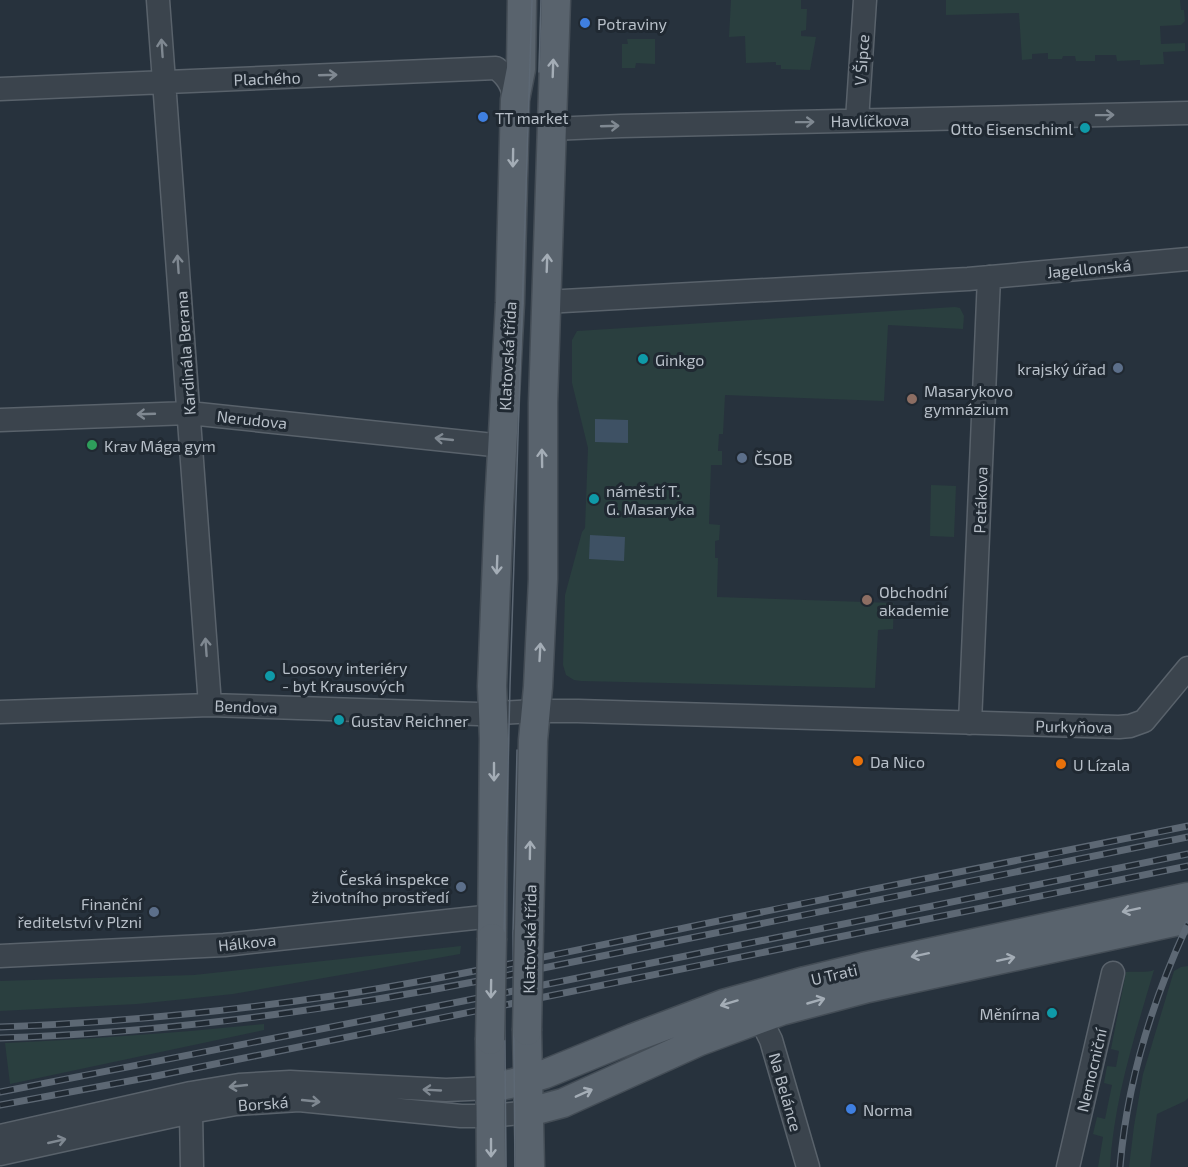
<svg xmlns="http://www.w3.org/2000/svg" width="1188" height="1167" viewBox="0 0 1188 1167" font-family="'Exo 2',sans-serif">
<style>
.green{fill:#2a3f3f}
.water{fill:#3e5164}
.lines{fill:none;stroke-linecap:round;stroke-linejoin:round}
.minor-casing{stroke:#59626b;stroke-width:25}
.major-casing{stroke:#444d56;stroke-width:31}
.minor{stroke:#3b444d;stroke-width:22}
.major{stroke:#59636d;stroke-width:28}
.tram{stroke:#5d6874;stroke-width:1.5}
.rail-casing{stroke:#5d6874;stroke-width:7}
.rail{stroke:#202932;stroke-width:4.5;stroke-dasharray:14;stroke-linecap:butt}
.major-bridge-casing{stroke:#444d56;stroke-width:31;stroke-linecap:butt}
.major-bridge{stroke:#59636d;stroke-width:28}
.oneway{stroke:#7f8891}
.oneway2{stroke:#a4adb6}
.shop-dot{fill:#3f7fe0;stroke:#202932;stroke-width:2}
.culture-dot{fill:#0f9aa8;stroke:#202932;stroke-width:2}
.service-dot{fill:#5c6f8a;stroke:#202932;stroke-width:2}
.education-dot{fill:#8d6e63;stroke:#202932;stroke-width:2}
.leisure-dot{fill:#2e9e5b;stroke:#202932;stroke-width:2}
.food-dot{fill:#e8710a;stroke:#202932;stroke-width:2}
.labels{text-anchor:middle;dominant-baseline:central;stroke-width:6;stroke-linejoin:round;paint-order:stroke}
.poi-label{font-size:16px;fill:#b7bfc8;stroke:#202932;text-anchor:start}
.street-label{font-size:16px;fill:#b7bfc8;stroke:#202932}
</style>
<rect width="100%" height="100%" fill="#27323d"/>
<path class="green" d="M731,0H801V9H807L806,30L801,31V36L816,37L810,70L781,69V65H776V62L746,63L745,36L729,37Z
M946,0H1180L1181,10H1184L1185,21L1181,25L1160,26L1161,44L1185,43V51L1163,52L1164,64L1140,65V60L1117,61L1116,55H1095V61H1076L1075,56H1063L1062,59H1048V53L1032,54V59L1022,60L1019,13L946,15Z
M627,39H655V64L636,63L635,68H622V44H628Z
M955,307L960,308L964,316L963,329L888,325L884,401L725,395L723,434H719L718,451H722V465H711L709,524L720,525L719,540L715,541V558H718L717,597L894,603L893,629L878,630L875,688L581,681L574,680L566,675L563,665L565,595L582,532L585,528L588,448L572,383V340L577,331Z
M931,485L956,486L954,537L930,536Z
M461,946L460,954L233,994L137,1004L0,1011V981L194,975Z
M1188,966V1098L1185,1101L1157,1114L1150,1167H1129L1134,1126L1143,1074L1174,971L1181,967Z
M1154,970C1135,1035 1114,1099 1110,1167H1098L1103,1137L1093,1134L1097,1117L1105,1119L1112,1085L1104,1083L1107,1066L1116,1067L1119,1051L1111,1049L1126,972C1135,971 1147,973 1154,970Z
M264,1024V1030L10,1084L5,1043C92,1039 177,1033 264,1024Z"/>
<path class="water" d="M595,419L628,420V443L595,442Z
M590,535L625,537L624,561L589,559Z"/>
<g class="lines">
<g class="minor-casing">
<path id="minor" d="M158,0L210,705
M0,89L496,68C508,77 512,85 515,100
M857,120L865,0
M551,129L621,126L1188,113
M545,302L968,279L1188,259
M0,420L189,413L503,446
M0,712L210,705L478,714L536,711H578L1119,727L1130,726L1144,721L1188,668
M970,723L989,277
M0,956L224,945L493,916
M760,1018L771,1040L808,1167
M191,1112L192,1167
M0,1136L191,1093L239,1085L290,1082L446,1090L491,1088
M0,1154L191,1112L236,1104L299,1100L461,1116H491L529,1112
M1068,1167L1113,973"/>
</g>
<g class="major-casing">
<path id="major" d="M529,930L533,740L538,687L543,579V403L556,0
M492,938L494,739L492,686L499,507L510,303L515,100L521,69L522,0
M527,1031L530,1167
M490,1040L491,1167
M491,1088L514,1083L545,1074L633,1038L723,1004L805,981L863,967L1188,897
M529,1112L563,1103L700,1041L781,1011L868,988L1188,919"/>
</g>
<use href="#minor" class="minor"/>
<use href="#major" class="major"/>
<path class="tram" d="M539,72L541,0
M506,1167L504,935L510,686L532,0
M515,1167L513,933L517,750"/>
<g class="rail-casing">
<path id="rail" d="M0,1027C111,1023 222,1012 332,996C452,978 570,951 689,927C855,892 1022,860 1188,826
M0,1038C163,1033 324,1011 484,980L1188,837
M0,1092L499,994L1188,854
M0,1105L156,1076L1188,866
M1120,1167C1127,1082 1152,1001 1188,924"/>
</g>
<use href="#rail" class="rail"/>
<g class="major-bridge-casing">
<path id="major-bridge" d="M527,1031L529,930
M490,1040L492,938"/>
</g>
<use href="#major-bridge" class="major-bridge"/>
</g>
<defs><path id="oneway-shaft" d="M-6 0H5M1.5-3L5.5 0L1.5 3" fill="none" stroke-width="1.6" stroke-linecap="round" stroke-linejoin="round" transform="scale(1.5)"/></defs>
<g class="oneway">
<use href="#oneway-shaft" transform="translate(162 48) rotate(-94)"/>
<use href="#oneway-shaft" transform="translate(328 75) rotate(-2)"/>
<use href="#oneway-shaft" transform="translate(1105 115) rotate(-1)"/>
<use href="#oneway-shaft" transform="translate(805 122) rotate(-1)"/>
<use href="#oneway-shaft" transform="translate(610 126) rotate(-2)"/>
<use href="#oneway-shaft" transform="translate(178 264) rotate(-94)"/>
<use href="#oneway-shaft" transform="translate(146 414) rotate(178)"/>
<use href="#oneway-shaft" transform="translate(444 439) rotate(-174)"/>
<use href="#oneway-shaft" transform="translate(206 647) rotate(-94)"/>
<use href="#oneway-shaft" transform="translate(238 1086) rotate(174)"/>
<use href="#oneway-shaft" transform="translate(432 1090) rotate(-177)"/>
<use href="#oneway-shaft" transform="translate(311 1101) rotate(6)"/>
<use href="#oneway-shaft" transform="translate(57 1141) rotate(-13)"/>
</g>
<g class="oneway2">
<use href="#oneway-shaft" transform="translate(553 68) rotate(-88)"/>
<use href="#oneway-shaft" transform="translate(513 158) rotate(91)"/>
<use href="#oneway-shaft" transform="translate(547 263) rotate(-88)"/>
<use href="#oneway-shaft" transform="translate(542 458) rotate(-91)"/>
<use href="#oneway-shaft" transform="translate(497 565) rotate(92)"/>
<use href="#oneway-shaft" transform="translate(540 652) rotate(-87)"/>
<use href="#oneway-shaft" transform="translate(494 772) rotate(90)"/>
<use href="#oneway-shaft" transform="translate(530 850) rotate(-89)"/>
<use href="#oneway-shaft" transform="translate(1131 910) rotate(168)"/>
<use href="#oneway-shaft" transform="translate(920 955) rotate(168)"/>
<use href="#oneway-shaft" transform="translate(1006 959) rotate(-12)"/>
<use href="#oneway-shaft" transform="translate(491 989) rotate(91)"/>
<use href="#oneway-shaft" transform="translate(816 1001) rotate(-16)"/>
<use href="#oneway-shaft" transform="translate(729 1003) rotate(163)"/>
<use href="#oneway-shaft" transform="translate(584 1093) rotate(-24)"/>
<use href="#oneway-shaft" transform="translate(491 1148) rotate(90)"/>
</g>
<g class="shop-dot">
<circle cx="585" cy="23" r="6"/>
<circle cx="483" cy="117" r="6"/>
<circle cx="851" cy="1109" r="6"/>
</g>
<g class="culture-dot">
<circle cx="1085" cy="128" r="6"/>
<circle cx="643" cy="359" r="6"/>
<circle cx="594" cy="499" r="6"/>
<circle cx="270" cy="676" r="6"/>
<circle cx="339" cy="720" r="6"/>
<circle cx="1052" cy="1013" r="6"/>
</g>
<g class="service-dot">
<circle cx="1118" cy="368" r="6"/>
<circle cx="742" cy="458" r="6"/>
<circle cx="461" cy="887" r="6"/>
<circle cx="154" cy="912" r="6"/>
</g>
<g class="education-dot">
<circle cx="912" cy="399" r="6"/>
<circle cx="867" cy="600" r="6"/>
</g>
<circle class="leisure-dot" cx="92" cy="445" r="6"/>
<g class="food-dot">
<circle cx="858" cy="761" r="6"/>
<circle cx="1061" cy="764" r="6"/>
</g>
<g class="labels">
<g class="poi-label">
<text x="597" y="23">Potraviny</text>
<text x="495" y="117">TT market</text>
<text x="1073" y="128" text-anchor="end">Otto Eisenschiml</text>
<text x="655" y="359">Ginkgo</text>
<text x="1106" y="368" text-anchor="end">krajský úřad</text>
<text x="924" y="390">Masarykovo<tspan x="924" dy="18">gymnázium</tspan></text>
<text x="104" y="445">Krav Mága gym</text>
<text x="754" y="458">ČSOB</text>
<text x="606" y="490">náměstí T.<tspan x="606" dy="18">G. Masaryka</tspan></text>
<text x="879" y="591">Obchodní<tspan x="879" dy="18">akademie</tspan></text>
<text x="282" y="667">Loosovy interiéry<tspan x="282" dy="18">- byt Krausových</tspan></text>
<text x="351" y="720">Gustav Reichner</text>
<text x="870" y="761">Da Nico</text>
<text x="1073" y="764">U Lízala</text>
<text x="449" y="878" text-anchor="end">Česká inspekce<tspan x="449" dy="18">životního prostředí</tspan></text>
<text x="142" y="903" text-anchor="end">Finanční<tspan x="142" dy="18">ředitelství v Plzni</tspan></text>
<text x="1040" y="1013" text-anchor="end">Měnírna</text>
<text x="863" y="1109">Norma</text>
</g>
<g class="street-label">
<text transform="translate(861 60) rotate(-86)">V Šipce</text>
<text transform="translate(267 78) rotate(-2)">Plachého</text>
<text transform="translate(870 120) rotate(-1)">Havlíčkova</text>
<text transform="translate(1089 268) rotate(-5)">Jagellonská</text>
<text transform="translate(185 353) rotate(-94)">Kardinála Berana</text>
<text transform="translate(507 356) rotate(-87)">Klatovská třída</text>
<text transform="translate(252 419) rotate(6)">Nerudova</text>
<text transform="translate(980 500) rotate(-88)">Petákova</text>
<text transform="translate(246 706) rotate(2)">Bendova</text>
<text transform="translate(1074 726) rotate(1)">Purkyňova</text>
<text transform="translate(529 939) rotate(-89)">Klatovská třída</text>
<text transform="translate(247 942) rotate(-6)">Hálkova</text>
<text transform="translate(834 974) rotate(-13)">U Trati</text>
<text transform="translate(1091 1070) rotate(-77)">Nemocniční</text>
<text transform="translate(786 1092) rotate(74)">Na Belánce</text>
<text transform="translate(263 1103) rotate(-4)">Borská</text>
</g>
</g>
</svg>
